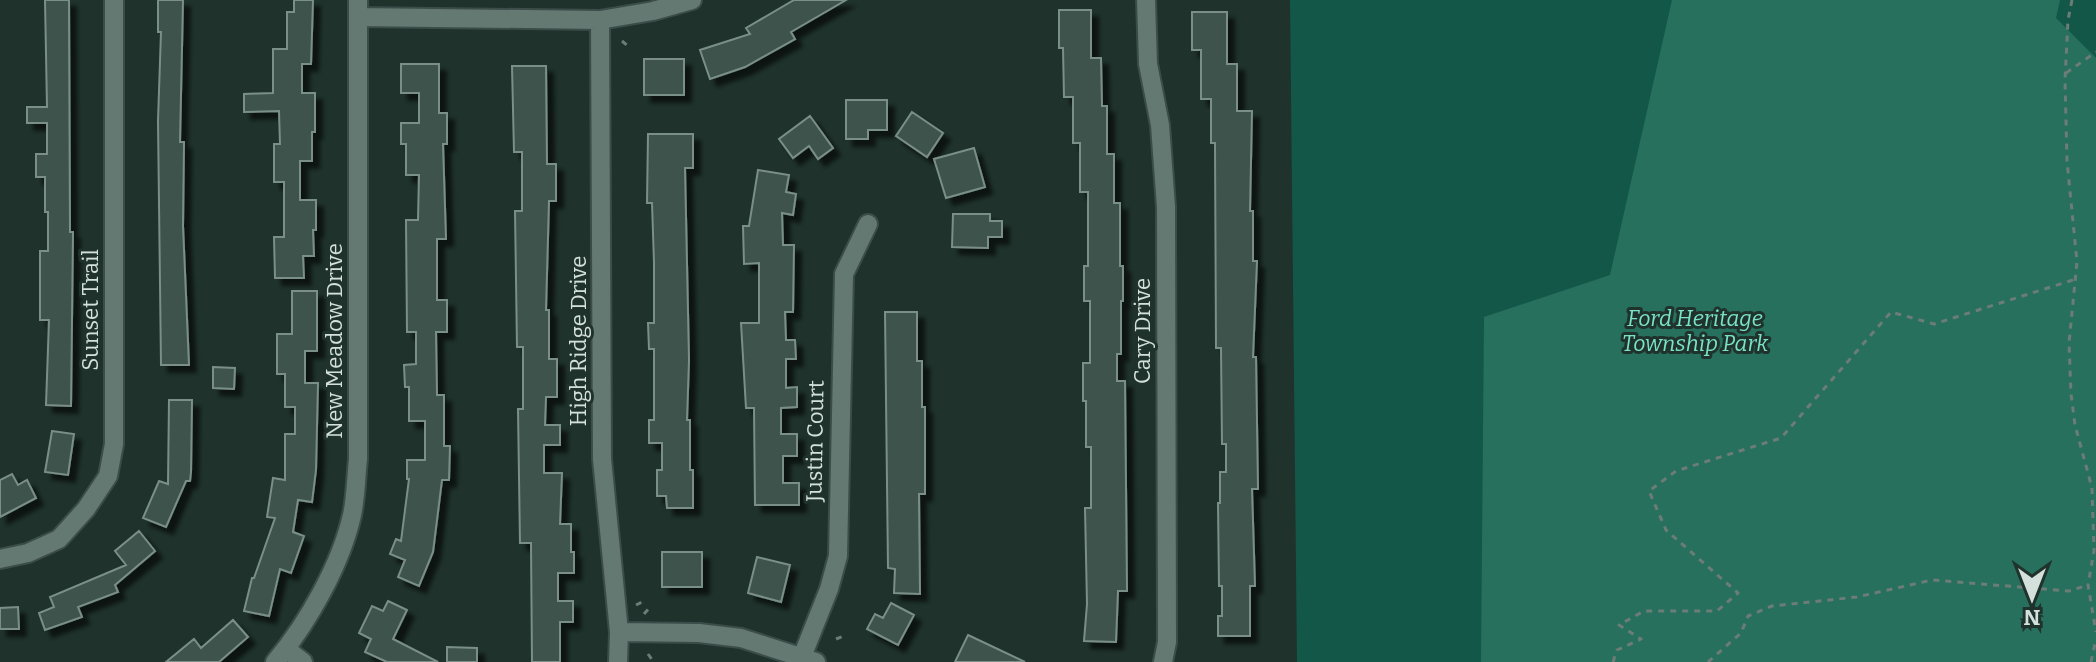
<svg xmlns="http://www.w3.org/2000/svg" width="2096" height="662" viewBox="0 0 2096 662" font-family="Bitter,serif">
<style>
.green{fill:#135748}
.forest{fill:#28705e}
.building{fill:#3e524c;stroke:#798f88;stroke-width:2;filter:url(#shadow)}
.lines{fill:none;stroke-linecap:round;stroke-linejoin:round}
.street-casing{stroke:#3c4d49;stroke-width:22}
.path{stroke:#6c7c77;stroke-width:3;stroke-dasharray:6 6;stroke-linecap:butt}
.street{stroke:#637972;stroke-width:18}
.labels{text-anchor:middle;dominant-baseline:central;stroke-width:6;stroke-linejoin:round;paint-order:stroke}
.street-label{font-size:22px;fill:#d4e0dc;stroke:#1f322c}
.park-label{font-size:22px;font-style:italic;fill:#7ae2c7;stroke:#1f322c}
</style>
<defs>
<filter id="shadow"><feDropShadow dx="7" dy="7" stdDeviation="2" flood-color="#0009"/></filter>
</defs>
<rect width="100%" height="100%" fill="#1f322c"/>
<path class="green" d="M1290,0H2096V662H1297Z"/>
<path class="forest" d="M1672,0H2060L2056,18L2096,58V662H1481L1484,317L1610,275Z"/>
<path class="building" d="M45,0H69L70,232H73L71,406L46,405L49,320H40V251H48V212H45V177H36V154H47V123H27V107H47Z
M158,0H183L180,142H184L183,226L189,365H161L158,121L161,32H158Z
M294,0H313L311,64H302V93H315V132H312V161H300V200H316V230H313L314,256H303L304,278H275L274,237H284V182H274V144H280L279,111L244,112V94L273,93V49H287V12H294Z
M794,0H846L791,32L795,39L745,67L710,79L700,50L750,34L746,28Z
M1059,10H1091V58H1101L1102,106H1107V154H1114V203H1120V266H1123V301H1121V354H1117V381H1125L1127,591H1118L1116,642L1084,641L1087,604L1085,508H1091V447H1086V401H1083V363H1090V301H1084V266H1088V192H1080V143H1073V97H1064L1063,48H1059Z
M1192,12H1227V64H1237V111H1252L1250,211H1253V261H1257L1253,357H1256L1258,489H1252L1255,586H1250V636H1218V616H1222V586H1219L1218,503H1220V472H1226V444H1222L1221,348H1216L1215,143H1211V99H1201V50H1192Z
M644,59H684V95H644Z
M401,64H439V113H447V144H443L446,239H437V300H447V332H436L437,395H444V446H450L449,480H442L433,552L419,586L398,577L405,560L390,554L396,539L401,541L409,479H407V460H425V421H409V387H405L404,365L416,364V332H407L406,220H418L419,175H406V144H401V123H419V93H401Z
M512,66H546L547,164H556V201H549L546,310H549V359H557V397H546L545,425H560V445H544V473H562L560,524H571V552H574V573H558V601H573V622H560V662H532L531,543H520L518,409H523V347H517L515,211H522V152H514Z
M846,100H887V130H868V139H846Z
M912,112L943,133L927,157L896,136Z
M810,116L833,148L818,159L809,146L793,158L779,139Z
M648,134H693V168H685L689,360L687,420H690V470H693V508H667L666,496H657V470H662V443H649V420H654V349H649L648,323H654V263L652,203H647Z
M974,148L985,187L946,198L934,159Z
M758,170L789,175L786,192L796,194L793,215L782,213L783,245H794L793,312H785L786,340H795L796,359H786V388L797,387V407L781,408V434H797V456H783V483H799V505H755L754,408H746L741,323H759V263L744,264L743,226H749Z
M953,214H990V221H1002V237H988V248L952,247Z
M292,291H317V351H305V383H318L316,470L312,502L298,500L293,532L304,536L291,573L280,569L269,616L244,611L252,578H254L275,518L267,517L273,478L285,480V434H295V407H285V374H277V334H292Z
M885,312H917V361H922V407H925V494H919L920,594L894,593L895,569L888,568Z
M213,367L235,368L234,389L213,388Z
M169,400H192L191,472L190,481H186L166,527L143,518L159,481L168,484Z
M52,431L74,434L68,475L45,472Z
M12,474L18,485L27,480L36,498L0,517V480Z
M139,531L155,551L115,585L118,592L78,607L82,617L45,630L39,613L54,607L50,597L126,565L115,551Z
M662,552H702V587H662Z
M757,557L790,565L781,602L748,593Z
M388,601L407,610L393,639L438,662H387L365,652L371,639L359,633L372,606L383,611Z
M891,603L914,615L898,645L867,629L875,614L883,618Z
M18,607L19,629H0V608Z
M233,620L248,637L219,662H166L194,639L201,648Z
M968,635L1025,662H955Z
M447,647L477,648V662H447Z"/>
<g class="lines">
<g class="street-casing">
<path id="street" d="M1146,0L1148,64L1160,125L1166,207L1167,642L1163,662
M358,17L600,20L653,11L692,0
M600,20L602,459L619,632L618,662
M0,559L28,553L59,539L86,509L108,476L114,444V0
M619,632L699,633L741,638L816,662
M286,649L303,662
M802,657L829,589L838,556L844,274L868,224
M275,662C308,623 341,564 352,515C356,497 356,477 358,459V0"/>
</g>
<path class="path" d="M2072,0L2068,20L2065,80L2067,161L2077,262L2069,343L2071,394L2075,425L2092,488L2094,551L2088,585L2096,632
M622,41L630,48
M2066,73L2096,52
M636,605L646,600
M644,614L651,606
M836,639L844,636
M648,654L653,661
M1613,662L1617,650L1641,639L1619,625L1644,611H1717L1738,593L1666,530L1649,491L1676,471L1781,438L1891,312L1934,324L2076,279
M1708,662L1741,633L1748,616L1772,606L1857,597L1932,580L2069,591L2088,585
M2091,662L2096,639"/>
<use href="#street" class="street"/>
</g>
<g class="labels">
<g class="street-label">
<text transform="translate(90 310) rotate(-90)">Sunset Trail</text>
<text transform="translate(1142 331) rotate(-90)">Cary Drive</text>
<text transform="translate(334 341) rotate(-90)">New Meadow Drive</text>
<text transform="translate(578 341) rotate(-90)">High Ridge Drive</text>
<text transform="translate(815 441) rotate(-89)">Justin Court</text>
</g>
<g class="park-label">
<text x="1695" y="318">Ford Heritage<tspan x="1695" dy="25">Township Park</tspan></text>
</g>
</g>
<g transform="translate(2032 598) rotate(180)" stroke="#1f322c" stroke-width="6" paint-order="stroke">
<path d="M0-6L14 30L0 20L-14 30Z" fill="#d4e0dc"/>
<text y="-12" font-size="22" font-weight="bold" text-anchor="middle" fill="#d4e0dc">N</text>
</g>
</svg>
